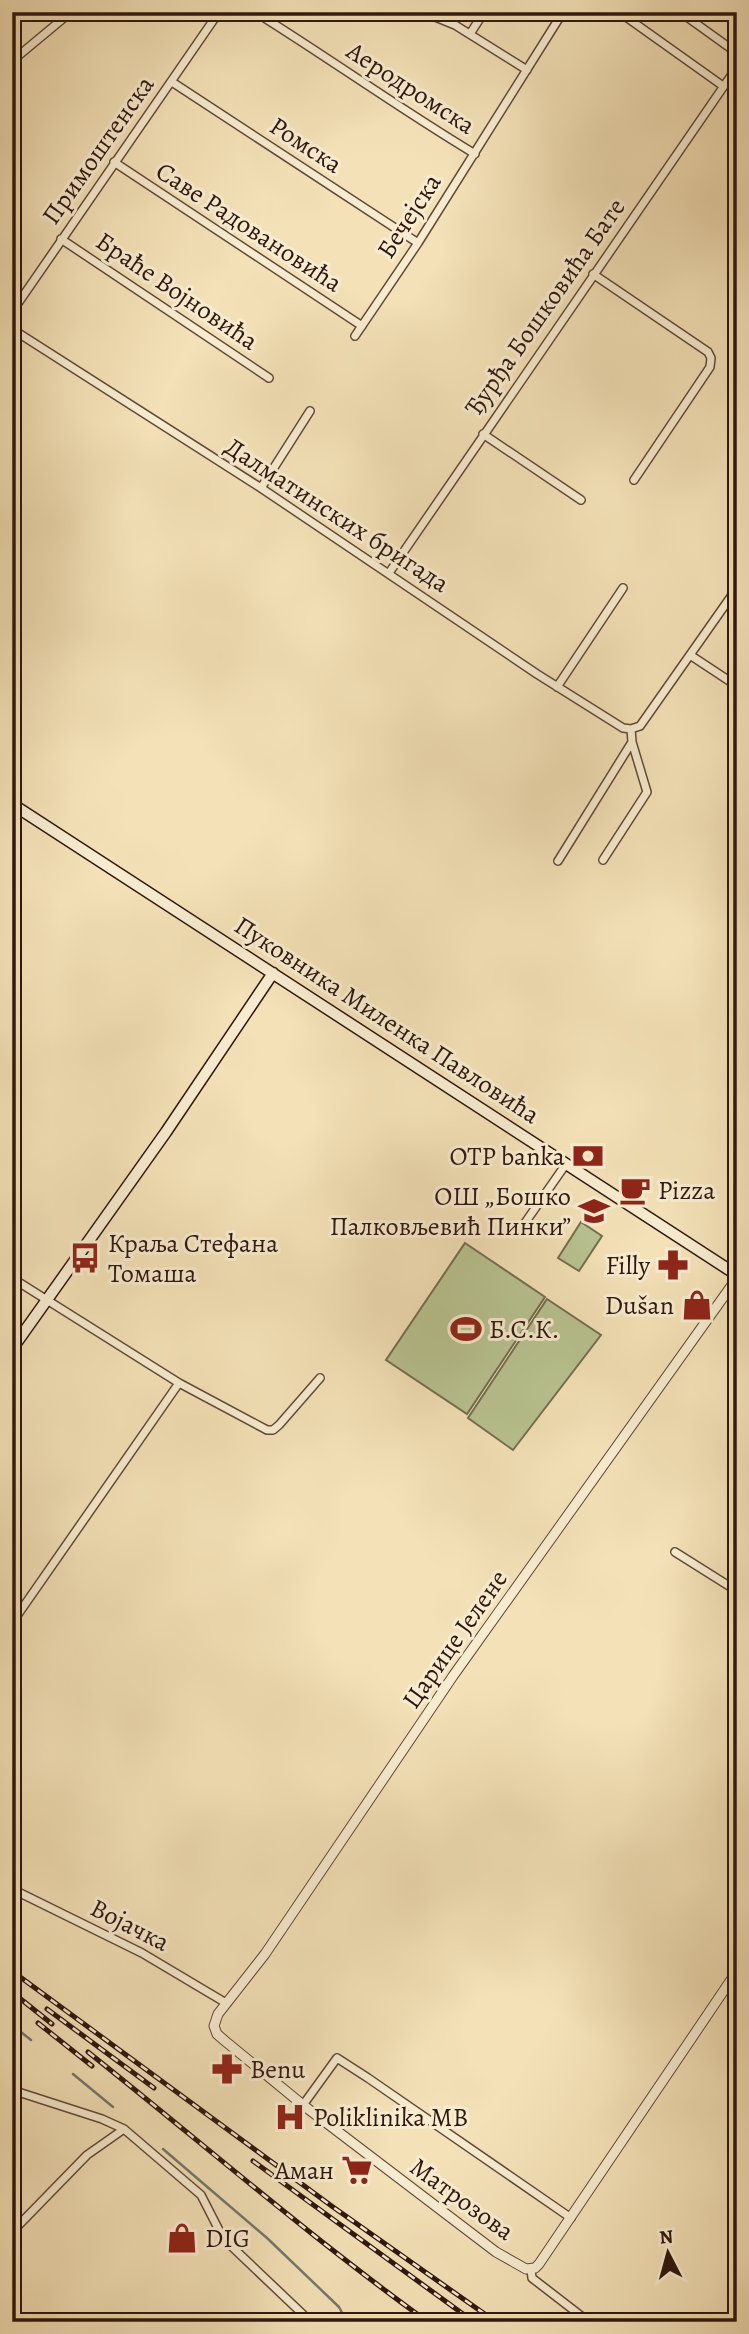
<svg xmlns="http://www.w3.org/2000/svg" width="749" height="2334" viewBox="0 0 749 2334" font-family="Alegreya,serif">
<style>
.grass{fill:#b8c391;stroke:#746d50;stroke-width:2}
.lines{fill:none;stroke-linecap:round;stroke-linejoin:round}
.stream{stroke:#707b6e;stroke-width:2.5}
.minor-casing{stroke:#604a39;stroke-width:10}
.tertiary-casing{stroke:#604a39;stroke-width:11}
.secondary-casing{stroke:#2f170f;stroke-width:13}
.minor{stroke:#f8ecd0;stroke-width:7}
.tertiary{stroke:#f8ecd0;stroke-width:9}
.secondary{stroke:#f8ecd0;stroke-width:10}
.rail-casing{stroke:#2f170f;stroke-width:5}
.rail{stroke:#f8ecd0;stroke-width:2.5;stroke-dasharray:8;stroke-linecap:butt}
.labels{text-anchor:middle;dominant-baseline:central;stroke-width:6;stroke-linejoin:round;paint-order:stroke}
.street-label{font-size:26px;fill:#2f170f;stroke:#f8ecd0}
.poi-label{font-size:26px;fill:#2f170f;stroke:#f8ecd0;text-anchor:start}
</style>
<rect width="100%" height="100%" fill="#f4e1b7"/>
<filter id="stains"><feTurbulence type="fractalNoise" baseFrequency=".00286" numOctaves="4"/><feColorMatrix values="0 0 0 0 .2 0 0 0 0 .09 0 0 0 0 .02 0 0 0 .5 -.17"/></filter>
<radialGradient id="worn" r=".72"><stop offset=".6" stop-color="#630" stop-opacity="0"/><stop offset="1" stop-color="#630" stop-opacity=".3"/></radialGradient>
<path class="grass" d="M581,1222L602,1236L579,1271L558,1258Z
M465,1243L545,1297L467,1414L386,1360Z
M547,1299L601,1335L513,1450L468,1418Z"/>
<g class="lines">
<path class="stream" d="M12,2025L31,2040
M73,2074L113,2107
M163,2149L267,2238L339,2307L347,2322"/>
<g class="minor-casing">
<path id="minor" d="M255,12C329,58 400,109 475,154
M423,12L455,25L527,70
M619,12L723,86
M680,12L737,53
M470,34L484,12
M12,61L71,12
M172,82L418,243
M114,162L362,326
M61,239L269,378
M593,274L708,352L711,358L710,367L634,480
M12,312L219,12
M12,329L261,488L537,674L623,728L631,729L640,726L737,588
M355,336L418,243L563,12
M483,434L581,500
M261,488L310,411
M389,573L737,67
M690,655L737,686
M557,687L623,588
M603,860L647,792L632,742
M558,861L632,742L631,729
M520,1230L566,1164
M12,1278L179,1383L267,1430H273L279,1425L320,1378
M675,1552L737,1591
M12,1623L179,1383
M12,1889L142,1953L226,2003
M12,2090L102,2119L124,2129L201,2195L221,2234L229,2244L311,2322
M303,2105L337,2058L368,2078L571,2218
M12,2232L87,2155L124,2129
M531,2269L532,2278L589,2322"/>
</g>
<g class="tertiary-casing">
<path id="tertiary" d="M737,1278L453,1676L265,1954L218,2014L214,2026L217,2034L225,2041L303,2105L496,2252L526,2269L535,2268L539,2264L737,1971"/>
</g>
<g class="secondary-casing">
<path id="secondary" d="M12,804L737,1275
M12,1349L166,1132L273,973"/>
</g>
<use href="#minor" class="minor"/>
<use href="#tertiary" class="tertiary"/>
<use href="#secondary" class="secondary"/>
<g class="rail-casing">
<path id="rail" d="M12,1971L333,2207L496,2322
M12,1992L52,2024
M47,2009L154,2088
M38,2023L92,2066
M88,2052C201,2142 310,2237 428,2322
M253,2161L474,2322"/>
</g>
<use href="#rail" class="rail"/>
</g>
<defs>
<g id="bank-bare" transform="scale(2.415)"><path d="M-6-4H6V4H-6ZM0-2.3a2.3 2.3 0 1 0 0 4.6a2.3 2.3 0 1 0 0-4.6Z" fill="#8f2418" stroke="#f8ecd0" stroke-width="2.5" paint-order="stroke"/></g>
<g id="cafe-bare" transform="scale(2.415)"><path d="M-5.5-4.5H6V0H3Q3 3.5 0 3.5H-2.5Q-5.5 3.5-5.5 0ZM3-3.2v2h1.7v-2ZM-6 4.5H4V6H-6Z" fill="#8f2418" stroke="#f8ecd0" stroke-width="2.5" paint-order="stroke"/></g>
<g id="school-bare" transform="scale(2.415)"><path d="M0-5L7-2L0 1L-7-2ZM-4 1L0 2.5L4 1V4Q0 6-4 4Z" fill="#8f2418" stroke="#f8ecd0" stroke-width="2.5" paint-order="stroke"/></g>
<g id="bus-bare" transform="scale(2.415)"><path d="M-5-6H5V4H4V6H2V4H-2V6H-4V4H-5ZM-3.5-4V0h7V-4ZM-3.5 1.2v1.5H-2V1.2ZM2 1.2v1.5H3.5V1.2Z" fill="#8f2418" stroke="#f8ecd0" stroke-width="2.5" paint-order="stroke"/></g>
<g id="pharmacy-bare" transform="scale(2.415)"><path d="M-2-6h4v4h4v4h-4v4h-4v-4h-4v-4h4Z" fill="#8f2418" stroke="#f8ecd0" stroke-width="2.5" paint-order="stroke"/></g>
<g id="shop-bare" transform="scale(2.415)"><path d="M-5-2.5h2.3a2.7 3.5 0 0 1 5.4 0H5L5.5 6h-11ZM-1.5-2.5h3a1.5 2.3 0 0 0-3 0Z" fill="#8f2418" stroke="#f8ecd0" stroke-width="2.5" paint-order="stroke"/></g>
<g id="stadium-bare" transform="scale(2.415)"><path d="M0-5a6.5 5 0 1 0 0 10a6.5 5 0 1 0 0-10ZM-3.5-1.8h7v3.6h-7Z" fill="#8f2418" stroke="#f8ecd0" stroke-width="2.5" paint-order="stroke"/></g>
<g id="hospital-bare" transform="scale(2.415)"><path d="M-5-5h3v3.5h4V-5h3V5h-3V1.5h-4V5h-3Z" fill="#8f2418" stroke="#f8ecd0" stroke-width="2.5" paint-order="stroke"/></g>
<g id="supermarket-bare" transform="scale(2.415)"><path d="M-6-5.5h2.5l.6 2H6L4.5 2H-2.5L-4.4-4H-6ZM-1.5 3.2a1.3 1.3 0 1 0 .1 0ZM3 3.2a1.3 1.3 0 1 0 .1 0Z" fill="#8f2418" stroke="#f8ecd0" stroke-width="2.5" paint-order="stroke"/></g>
</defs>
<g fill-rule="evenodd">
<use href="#bank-bare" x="588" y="1156"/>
<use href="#cafe-bare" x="635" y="1190"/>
<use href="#school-bare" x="594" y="1211"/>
<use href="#bus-bare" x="85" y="1258"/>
<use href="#pharmacy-bare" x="673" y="1265"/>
<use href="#shop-bare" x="697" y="1305"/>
<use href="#stadium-bare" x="466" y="1329"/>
<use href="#pharmacy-bare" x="227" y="2069"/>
<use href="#hospital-bare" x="290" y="2117"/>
<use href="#supermarket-bare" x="357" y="2170"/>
<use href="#shop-bare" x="182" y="2238"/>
</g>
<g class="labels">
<g class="street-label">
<text transform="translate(411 88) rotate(33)">Аеродромска</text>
<text transform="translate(306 145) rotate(33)">Ромска</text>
<text transform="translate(98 150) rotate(-55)">Примоштенска</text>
<text transform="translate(409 216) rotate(-57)">Бечејска</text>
<text transform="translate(249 227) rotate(33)">Саве Радовановића</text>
<text transform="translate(177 291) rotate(34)">Браће Војновића</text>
<text transform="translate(545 307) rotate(-55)">Ђурђа Бошковића Бате</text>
<text transform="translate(337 515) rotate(33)">Далматинских бригада</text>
<text transform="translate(387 1020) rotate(33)">Пуковника Миленка Павловића</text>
<text transform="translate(455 1639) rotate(-55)">Царице Јелене</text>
<text transform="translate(130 1925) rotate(27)">Војачка</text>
<text transform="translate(462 2199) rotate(36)">Матрозова</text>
</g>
<g class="poi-label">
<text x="565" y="1156" text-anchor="end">OTP banka</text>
<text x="658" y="1190">Pizza</text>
<text x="571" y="1196" text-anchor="end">ОШ „Бошко<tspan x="571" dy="30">Палковљевић Пинки”</tspan></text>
<text x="108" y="1243">Краља Стефана<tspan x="108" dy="30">Томаша</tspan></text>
<text x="650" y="1265" text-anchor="end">Filly</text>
<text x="674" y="1305" text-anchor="end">Dušan</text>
<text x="489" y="1329">Б.С.К.</text>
<text x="250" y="2069">Benu</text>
<text x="313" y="2117">Poliklinika MB</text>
<text x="334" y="2170" text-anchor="end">Аман</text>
<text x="205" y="2238">DIG</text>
</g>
</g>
<rect width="749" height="2334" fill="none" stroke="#f4e1b7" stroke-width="42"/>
<rect x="14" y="14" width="721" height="2306" fill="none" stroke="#2f170f" stroke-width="3.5"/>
<rect x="21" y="21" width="707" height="2292" fill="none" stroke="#2f170f" stroke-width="2"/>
<g transform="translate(668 2253) rotate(354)" stroke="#f8ecd0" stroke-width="5" paint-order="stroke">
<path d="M0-5L12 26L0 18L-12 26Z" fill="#2f170f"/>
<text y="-10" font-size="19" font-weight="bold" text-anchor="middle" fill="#2f170f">N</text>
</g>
<rect width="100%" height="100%" filter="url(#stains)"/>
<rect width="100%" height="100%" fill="url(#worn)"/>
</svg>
